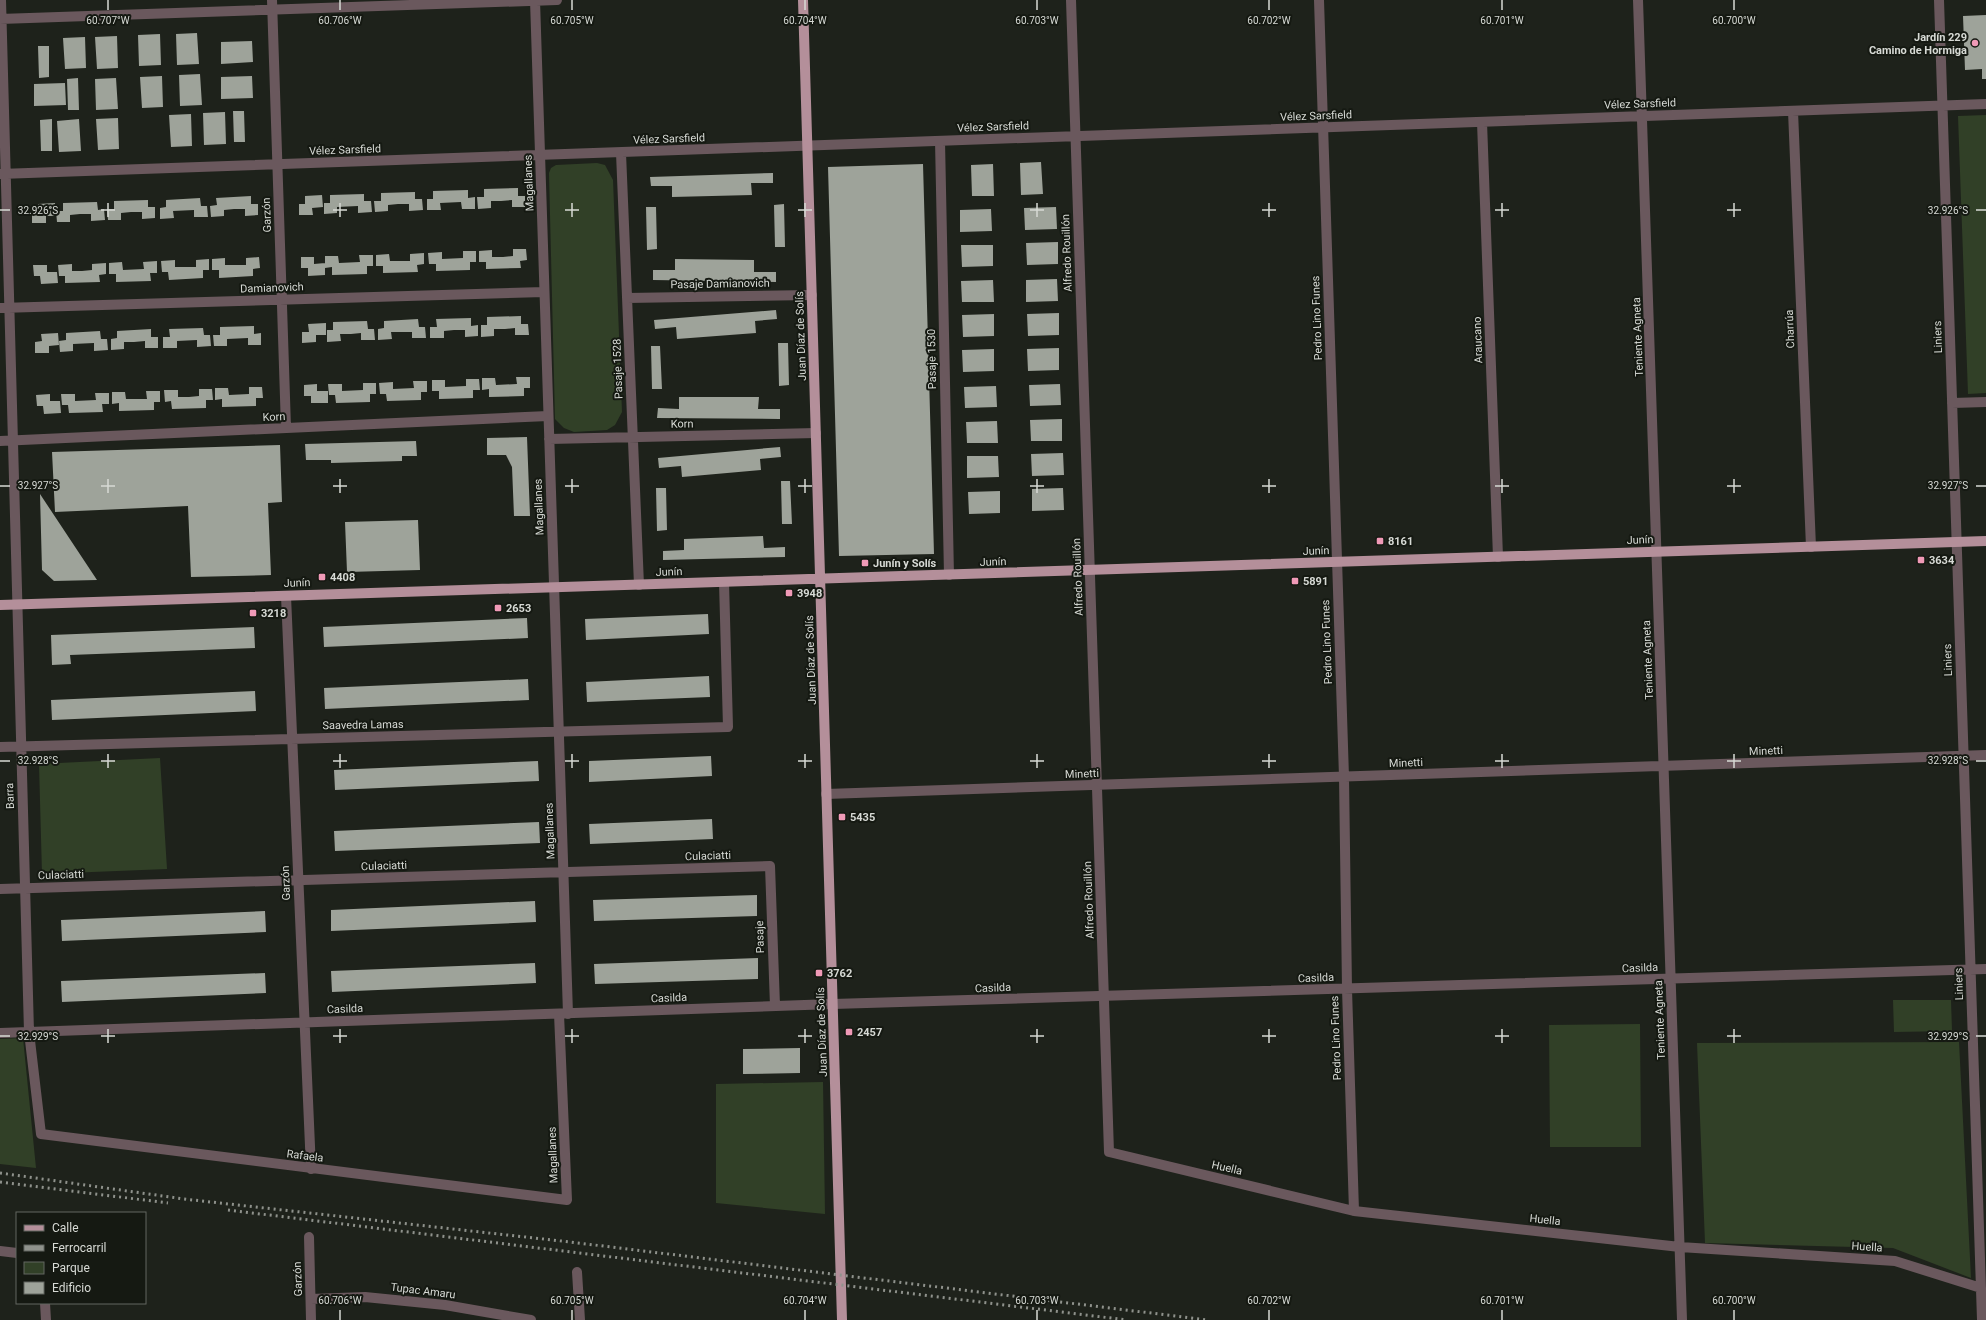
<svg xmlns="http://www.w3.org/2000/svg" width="1986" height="1320" viewBox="0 0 1986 1320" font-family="Roboto,sans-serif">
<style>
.green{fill:#314027}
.building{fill:#9ea39a}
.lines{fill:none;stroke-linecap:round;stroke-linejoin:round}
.minor{stroke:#6a585d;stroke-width:10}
.major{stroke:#b48f9a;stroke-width:10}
.rail{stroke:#8f928c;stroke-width:3;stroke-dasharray:2 4;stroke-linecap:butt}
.ticks{fill:none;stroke:#d7dad5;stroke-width:1.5}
.poi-dot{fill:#f09ab7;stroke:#151912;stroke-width:1.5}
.labels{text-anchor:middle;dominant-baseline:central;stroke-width:4;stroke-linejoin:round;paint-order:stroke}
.poi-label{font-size:11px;font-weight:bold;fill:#d7dad5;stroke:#151912;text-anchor:start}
.street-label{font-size:11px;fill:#d7dad5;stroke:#151912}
.ticks-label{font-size:10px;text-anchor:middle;fill:#d7dad5;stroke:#151912;stroke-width:4;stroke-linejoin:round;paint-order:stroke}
</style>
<rect width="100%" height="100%" fill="#1e221b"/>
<path class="green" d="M1986,115V393L1968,394L1958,116Z
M597,163L605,165L613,180L622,412L615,425L607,430L574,432L564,428L555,419L549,173L551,168L556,165Z
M160,758L167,869L42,874L39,764Z
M1893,1000H1951L1952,1031L1894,1032Z
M1640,1024L1641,1147H1550L1549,1025Z
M23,1038L36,1168L0,1164V1039Z
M1959,1042L1971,1278L1893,1248L1705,1243L1697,1043Z
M823,1082L825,1214L716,1203V1084Z"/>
<path class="building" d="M1986,15V79H1982V69L1965,70L1963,16Z
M197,33L199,64L177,65L176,34Z
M160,34L161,65L139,66L138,35Z
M117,36L118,68L97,69L95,37Z
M85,37L86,68L65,69L63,38Z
M252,41L253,62L221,64V42Z
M38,46H49V77L39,78Z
M200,74L202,105L180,106L179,75Z
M162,76L163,107L142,108L140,77Z
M252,76L253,98L221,99V77Z
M78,78L79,110H68L67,79Z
M116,78L118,109L96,110L95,79Z
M65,83L66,105L34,106V84Z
M233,111H244L245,142H234Z
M225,112L226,144L204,145L203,113Z
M191,114L192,146L171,147L169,115Z
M118,118L119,149L98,150L96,119Z
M52,119V151H41L40,120Z
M79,119L81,151L59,152L57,121Z
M1041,162L1043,194L1021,195L1020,163Z
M923,164L934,554L839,556L828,167Z
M993,164L994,196H972L971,165Z
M773,173V183H751L752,195L672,197V186H651L650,177Z
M518,188V196H525V207H512V200L501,201H491V208L478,209L477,197H484V189Z
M468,190V198L475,197V209H462L461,202L440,203L441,210H427V199H433V191Z
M415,192V199H422L423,210L409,211V204H398L388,205V211L375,212L374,201H381V193Z
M364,194V201H371L372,212L358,213V206L337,207V213L324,214V203H330V195Z
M322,195L323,207L312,208L313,215H299V204H305V196Z
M251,196V204H258V215L245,216V209H234L224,210V216L211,217L210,206L217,205L216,198Z
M200,198L201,206H207L208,217H194V210L173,211L174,218L160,219V208L166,207V200Z
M148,200V207H155V218L142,219V212H131L121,213V220H108L107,209H114V201Z
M97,202L98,210L104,209L105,220L91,221V214H80L70,215V222H57L56,211H63V203Z
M55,203L56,216H46V223H32V212H39L38,204Z
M784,204L785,247H775L774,205Z
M646,207H656L657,249L647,250Z
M1056,207L1057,229L1025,230L1024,208Z
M991,209L992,231L960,232V210Z
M1058,242V264L1027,265L1026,243Z
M961,245H993V266L962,267Z
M513,249H526L527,260L520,261L521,268L486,269V262H479V251L492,250V257H503L513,256Z
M463,251H476V262H470V270L436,271V264H429L428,253L442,252V259L463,258Z
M424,253V264L417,265L418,272L383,273V266H376V255L389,254L390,261H410V254Z
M359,255H373V266H367V274L332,275V267L325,268V256H338L339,263L360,262Z
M259,257L260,268L253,269V276L219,278V270H212V259L225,258V265H246V258Z
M301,257H314V264L325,263V275L308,276V268H301Z
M209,259V270H203V278L169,280L168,272H162L161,261L175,260V267H196V260Z
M675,259L754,260V272H776V282L653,280V270H675Z
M157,261V273H150L151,281L116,282V274H109V263L122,262L123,270L144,269L143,262Z
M106,263V274L99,275L100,282L65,283V276H59L58,265L72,264V271H82L92,270V264Z
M33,265H47V272H57L58,283L41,284L40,276H34Z
M1057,279L1058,301L1026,302V280Z
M993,280L994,302H962L961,281Z
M776,310L777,319L755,321L756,333L677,339L676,327L655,329L654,320Z
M1059,313V335L1028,336L1027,314Z
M994,314V336L963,337L962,315Z
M521,316V324H528L529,335H515V328L505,329H494V336L481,337V325H487V317Z
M471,318V326L478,325V336L465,337V330H454L444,331V338H430V327H437L436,319Z
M418,319L419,327H425L426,338H412V332H391L392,339L378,340V329L384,328V321Z
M367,321L368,329H374L375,340H361V333L351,334H340L341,341L327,342V330H333V322Z
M326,323V335H316V342L302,343V332H309L308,324Z
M254,326V334L261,333V345H248V338L227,339V346H214L213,335H220V327Z
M203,328L204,335H210L211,346L197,347V340L177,341V348H163V337H170L169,329Z
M151,329V337H158V348H145V341L134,342H124V349L111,350V339L117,338V331Z
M100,331L101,339H107L108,350L94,351V343L73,344V351L60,352L59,341L66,340V333Z
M58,333L59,345L49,346V353H35V342L42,341L41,334Z
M778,343H788L789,385L779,386Z
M651,346H660L662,389H652Z
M1059,348V370L1028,371L1027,349Z
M994,349V371L963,372L962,350Z
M516,377H530V388H524V396L489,397V389L482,390V378H495L496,385L517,384Z
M466,379H479L480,390H473V398L439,399V391H432V380H445V387L466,386Z
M413,381H427V392H421V400L387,401L386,394H380L379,383L393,382V389L414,388Z
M363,383H376V394H370V402L336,403L335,395H329L328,384H342V391L363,390Z
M317,384V391H328V403H311V396H304V385Z
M1060,384L1061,405L1030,406L1029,385Z
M996,386L997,407L965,408L964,387Z
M249,387H262L263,398H256V406L222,407V399L215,400V388H228L229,395L249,394Z
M199,389H212L213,400H206V408L172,409L171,401L165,402L164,390H178V397H189L199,396Z
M146,391H160V402H154V410L119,411V403L112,404V392H125L126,399H147Z
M95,393H109V404H102L103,412L69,413L68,405H62L61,394H75V401L96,400Z
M50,394V401H60L61,413L44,414L43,406H37L36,395Z
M679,397H759L758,409H780V419L657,418L658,408L679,409Z
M1062,419V441H1031L1030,420Z
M997,421L998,443H967L966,422Z
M527,437L530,516H514L512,467L506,455H487V438Z
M416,441L417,456H402V461L331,463V460H306L305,444Z
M280,445L282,502L268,503L271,575L191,577L188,506L55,512L52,452Z
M780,447L781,457L760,459L761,470L682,477L681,466L659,468L658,458Z
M1063,453L1064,475L1032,476L1031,454Z
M967,456H998L999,477L967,478Z
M781,481H790L792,524H782Z
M656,488H666L667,530L657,531Z
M1063,488L1064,510L1032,511V489Z
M1000,491V513L969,514L968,492Z
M40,494L97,580L54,581L42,570Z
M418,520L420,570L347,572L345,522Z
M763,536L764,548L785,547V557L663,560V551L684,550V539Z
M708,614L709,634L586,640L585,619Z
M527,618L528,638L324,647L323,627Z
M254,627L255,648L70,655L71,664L52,665L51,635Z
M709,676L710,697L587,702L586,682Z
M528,679L529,700L325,709L324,688Z
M255,691L256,711L52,720L51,700Z
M711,756L712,776L589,782V761Z
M538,761L539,781L335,790L334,770Z
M712,819L713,839L590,844L589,824Z
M539,822L540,843L335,851L334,831Z
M757,895V916L594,921L593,900Z
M535,901L536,922L331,931V910Z
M265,911L266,932L62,941L61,920Z
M758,958V979L595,984L594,964Z
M535,963L536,983L332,992L331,971Z
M265,973L266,993L62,1002L61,981Z
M800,1048V1073L743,1074V1049Z"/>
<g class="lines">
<path class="minor" d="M1,0L29,1032L41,1134L567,1200L559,1014
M272,0L286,428
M535,0L568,1014
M1071,0L1109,1152L1354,1211L1680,1247L1895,1261L1981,1288
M1319,0L1344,777L1347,989L1354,1211
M1638,0L1682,1320
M1939,0L1982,1320
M0,19L557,0
M1793,111L1811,547
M1482,122L1498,557
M940,141L949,575
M621,153L639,585
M0,174L1986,104
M627,298L812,295
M0,308L544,292
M1952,403L1986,402
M549,439L816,433
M0,441L548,416
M286,596L311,1169
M0,747L728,727L724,582
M826,794L1986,755
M0,889L770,866L775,1006
M0,1033L833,1004L1986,969
M309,1237L311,1320
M0,1251L17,1253
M577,1272L580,1320
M311,1299L365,1297L445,1305L531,1320
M45,1303L46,1320"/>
<path class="major" d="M803,0L842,1320
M0,605L1986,541"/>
<path class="rail" d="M0,1173L184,1199L570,1242L1208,1320
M0,1182L168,1203
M228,1210L1127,1320"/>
</g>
<path class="ticks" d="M108,0V10M340,0V10M572,0V10M805,0V10M1037,0V10M1269,0V10M1502,0V10M1734,0V10M108,203V217M340,203V217M572,203V217M805,203V217M1037,203V217M1269,203V217M1502,203V217M1734,203V217M0,210H10M101,210H115M333,210H347M565,210H579M798,210H812M1030,210H1044M1262,210H1276M1495,210H1509M1727,210H1741M1976,210H1986M108,479V493M340,479V493M572,479V493M805,479V493M1037,479V493M1269,479V493M1502,479V493M1734,479V493M0,486H10M101,486H115M333,486H347M565,486H579M798,486H812M1030,486H1044M1262,486H1276M1495,486H1509M1727,486H1741M1976,486H1986M108,754V768M340,754V768M572,754V768M805,754V768M1037,754V768M1269,754V768M1502,754V768M1734,754V768M0,761H10M101,761H115M333,761H347M565,761H579M798,761H812M1030,761H1044M1262,761H1276M1495,761H1509M1727,761H1741M1976,761H1986M108,1029V1043M340,1029V1043M572,1029V1043M805,1029V1043M1037,1029V1043M1269,1029V1043M1502,1029V1043M1734,1029V1043M0,1036H10M101,1036H115M333,1036H347M565,1036H579M798,1036H812M1030,1036H1044M1262,1036H1276M1495,1036H1509M1727,1036H1741M1976,1036H1986M340,1310V1320M572,1310V1320M805,1310V1320M1037,1310V1320M1269,1310V1320M1502,1310V1320M1734,1310V1320"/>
<g class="poi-dot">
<circle cx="1975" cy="43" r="4"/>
<rect x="1376" y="537" width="8" height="8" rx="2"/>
<rect x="1917" y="556" width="8" height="8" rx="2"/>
<rect x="861" y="559" width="8" height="8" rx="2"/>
<rect x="318" y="573" width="8" height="8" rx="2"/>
<rect x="1291" y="577" width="8" height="8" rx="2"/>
<rect x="785" y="589" width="8" height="8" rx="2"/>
<rect x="494" y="604" width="8" height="8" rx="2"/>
<rect x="249" y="609" width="8" height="8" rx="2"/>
<rect x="838" y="813" width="8" height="8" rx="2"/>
<rect x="815" y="969" width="8" height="8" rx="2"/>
<rect x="845" y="1028" width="8" height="8" rx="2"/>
</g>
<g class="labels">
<g class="poi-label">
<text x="1967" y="37" text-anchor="end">Jardín 229<tspan x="1967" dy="13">Camino de Hormiga</tspan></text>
<text x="1388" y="541">8161</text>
<text x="1929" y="560">3634</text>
<text x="873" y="563">Junín y Solís</text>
<text x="330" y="577">4408</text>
<text x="1303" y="581">5891</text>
<text x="797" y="593">3948</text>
<text x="506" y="608">2653</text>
<text x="261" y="613">3218</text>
<text x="850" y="817">5435</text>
<text x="827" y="973">3762</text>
<text x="857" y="1032">2457</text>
</g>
<g class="street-label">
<text transform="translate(1640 104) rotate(-2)">Vélez Sarsfield</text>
<text transform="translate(1316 116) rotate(-2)">Vélez Sarsfield</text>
<text transform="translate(993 127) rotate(-2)">Vélez Sarsfield</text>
<text transform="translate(669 139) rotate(-2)">Vélez Sarsfield</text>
<text transform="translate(345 150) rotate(-2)">Vélez Sarsfield</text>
<text transform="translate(529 183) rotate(-92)">Magallanes</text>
<text transform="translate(267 215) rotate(-92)">Garzón</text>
<text transform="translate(1067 253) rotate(-92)">Alfredo Rouillón</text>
<text transform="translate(720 284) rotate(-1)">Pasaje Damianovich</text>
<text transform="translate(272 288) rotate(-2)">Damianovich</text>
<text transform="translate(1317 318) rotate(-92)">Pedro Lino Funes</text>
<text transform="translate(1790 329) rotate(-92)">Charrúa</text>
<text transform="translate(801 336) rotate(-92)">Juan Díaz de Solís</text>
<text transform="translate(1638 337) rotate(-92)">Teniente Agneta</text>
<text transform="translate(1938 337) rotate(-92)">Liniers</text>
<text transform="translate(1478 340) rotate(-92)">Araucano</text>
<text transform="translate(932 359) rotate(-91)">Pasaje 1530</text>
<text transform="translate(618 369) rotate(-92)">Pasaje 1528</text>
<text transform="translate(274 417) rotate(-3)">Korn</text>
<text transform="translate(682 424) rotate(-1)">Korn</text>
<text transform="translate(539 507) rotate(-92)">Magallanes</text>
<text transform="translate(1640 540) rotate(-2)">Junín</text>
<text transform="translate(1316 551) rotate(-2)">Junín</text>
<text transform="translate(993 562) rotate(-2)">Junín</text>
<text transform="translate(669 572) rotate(-2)">Junín</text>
<text transform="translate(1078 577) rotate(-92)">Alfredo Rouillón</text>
<text transform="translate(297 583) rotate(-2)">Junín</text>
<text transform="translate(1327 642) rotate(-92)">Pedro Lino Funes</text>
<text transform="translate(811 660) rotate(-92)">Juan Díaz de Solís</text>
<text transform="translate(1648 660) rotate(-92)">Teniente Agneta</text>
<text transform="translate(1948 660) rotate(-92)">Liniers</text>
<text transform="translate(363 725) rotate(-1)">Saavedra Lamas</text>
<text transform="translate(1766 751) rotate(-2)">Minetti</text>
<text transform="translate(1406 763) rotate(-2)">Minetti</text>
<text transform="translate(1082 774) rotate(-2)">Minetti</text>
<text transform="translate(10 796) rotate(-92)">Barra</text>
<text transform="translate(550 831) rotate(-92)">Magallanes</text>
<text transform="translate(708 856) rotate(-2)">Culaciatti</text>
<text transform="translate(384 866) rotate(-2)">Culaciatti</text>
<text transform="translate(61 875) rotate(-2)">Culaciatti</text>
<text transform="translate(286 883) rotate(-92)">Garzón</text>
<text transform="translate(1089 900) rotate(-92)">Alfredo Rouillón</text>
<text transform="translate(760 937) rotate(-92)">Pasaje</text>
<text transform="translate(1640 968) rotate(-2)">Casilda</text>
<text transform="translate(1316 978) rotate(-2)">Casilda</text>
<text transform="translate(1959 984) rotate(-92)">Liniers</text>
<text transform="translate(993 988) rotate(-2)">Casilda</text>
<text transform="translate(669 998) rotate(-2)">Casilda</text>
<text transform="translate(345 1009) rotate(-2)">Casilda</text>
<text transform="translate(1660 1020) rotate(-92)">Teniente Agneta</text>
<text transform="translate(822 1032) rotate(-92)">Juan Díaz de Solís</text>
<text transform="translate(1336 1038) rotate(-92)">Pedro Lino Funes</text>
<text transform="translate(553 1155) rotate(-92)">Magallanes</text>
<text transform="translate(305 1156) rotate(7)">Rafaela</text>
<text transform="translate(1227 1168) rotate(13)">Huella</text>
<text transform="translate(1545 1220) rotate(6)">Huella</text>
<text transform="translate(1867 1247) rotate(4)">Huella</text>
<text transform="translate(298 1279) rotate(-92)">Garzón</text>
<text transform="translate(423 1291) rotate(7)">Tupac Amaru</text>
</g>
</g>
<g class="ticks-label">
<text x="108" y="24">60.707°W</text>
<text x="340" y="24">60.706°W</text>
<text x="572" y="24">60.705°W</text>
<text x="805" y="24">60.704°W</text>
<text x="1037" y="24">60.703°W</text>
<text x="1269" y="24">60.702°W</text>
<text x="1502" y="24">60.701°W</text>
<text x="1734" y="24">60.700°W</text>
<text x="38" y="214">32.926°S</text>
<text x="1948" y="214">32.926°S</text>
<text x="38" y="489">32.927°S</text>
<text x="1948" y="489">32.927°S</text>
<text x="38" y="764">32.928°S</text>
<text x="1948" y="764">32.928°S</text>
<text x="38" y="1040">32.929°S</text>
<text x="1948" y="1040">32.929°S</text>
<text x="340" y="1304">60.706°W</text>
<text x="572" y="1304">60.705°W</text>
<text x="805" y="1304">60.704°W</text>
<text x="1037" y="1304">60.703°W</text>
<text x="1269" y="1304">60.702°W</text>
<text x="1502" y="1304">60.701°W</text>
<text x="1734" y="1304">60.700°W</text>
</g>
<rect x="16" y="1212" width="130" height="92" fill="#151912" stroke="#636660"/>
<rect x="24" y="1225" width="20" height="6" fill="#b48f9a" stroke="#636660"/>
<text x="52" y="1232" font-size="12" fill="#d7dad5">Calle</text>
<rect x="24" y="1245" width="20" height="6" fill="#8f928c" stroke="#636660"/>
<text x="52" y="1252" font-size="12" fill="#d7dad5">Ferrocarril</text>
<rect x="24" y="1262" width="20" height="12" fill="#314027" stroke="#636660"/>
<text x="52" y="1272" font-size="12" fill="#d7dad5">Parque</text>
<rect x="24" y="1282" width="20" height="12" fill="#9ea39a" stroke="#636660"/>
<text x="52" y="1292" font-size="12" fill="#d7dad5">Edificio</text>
</svg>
